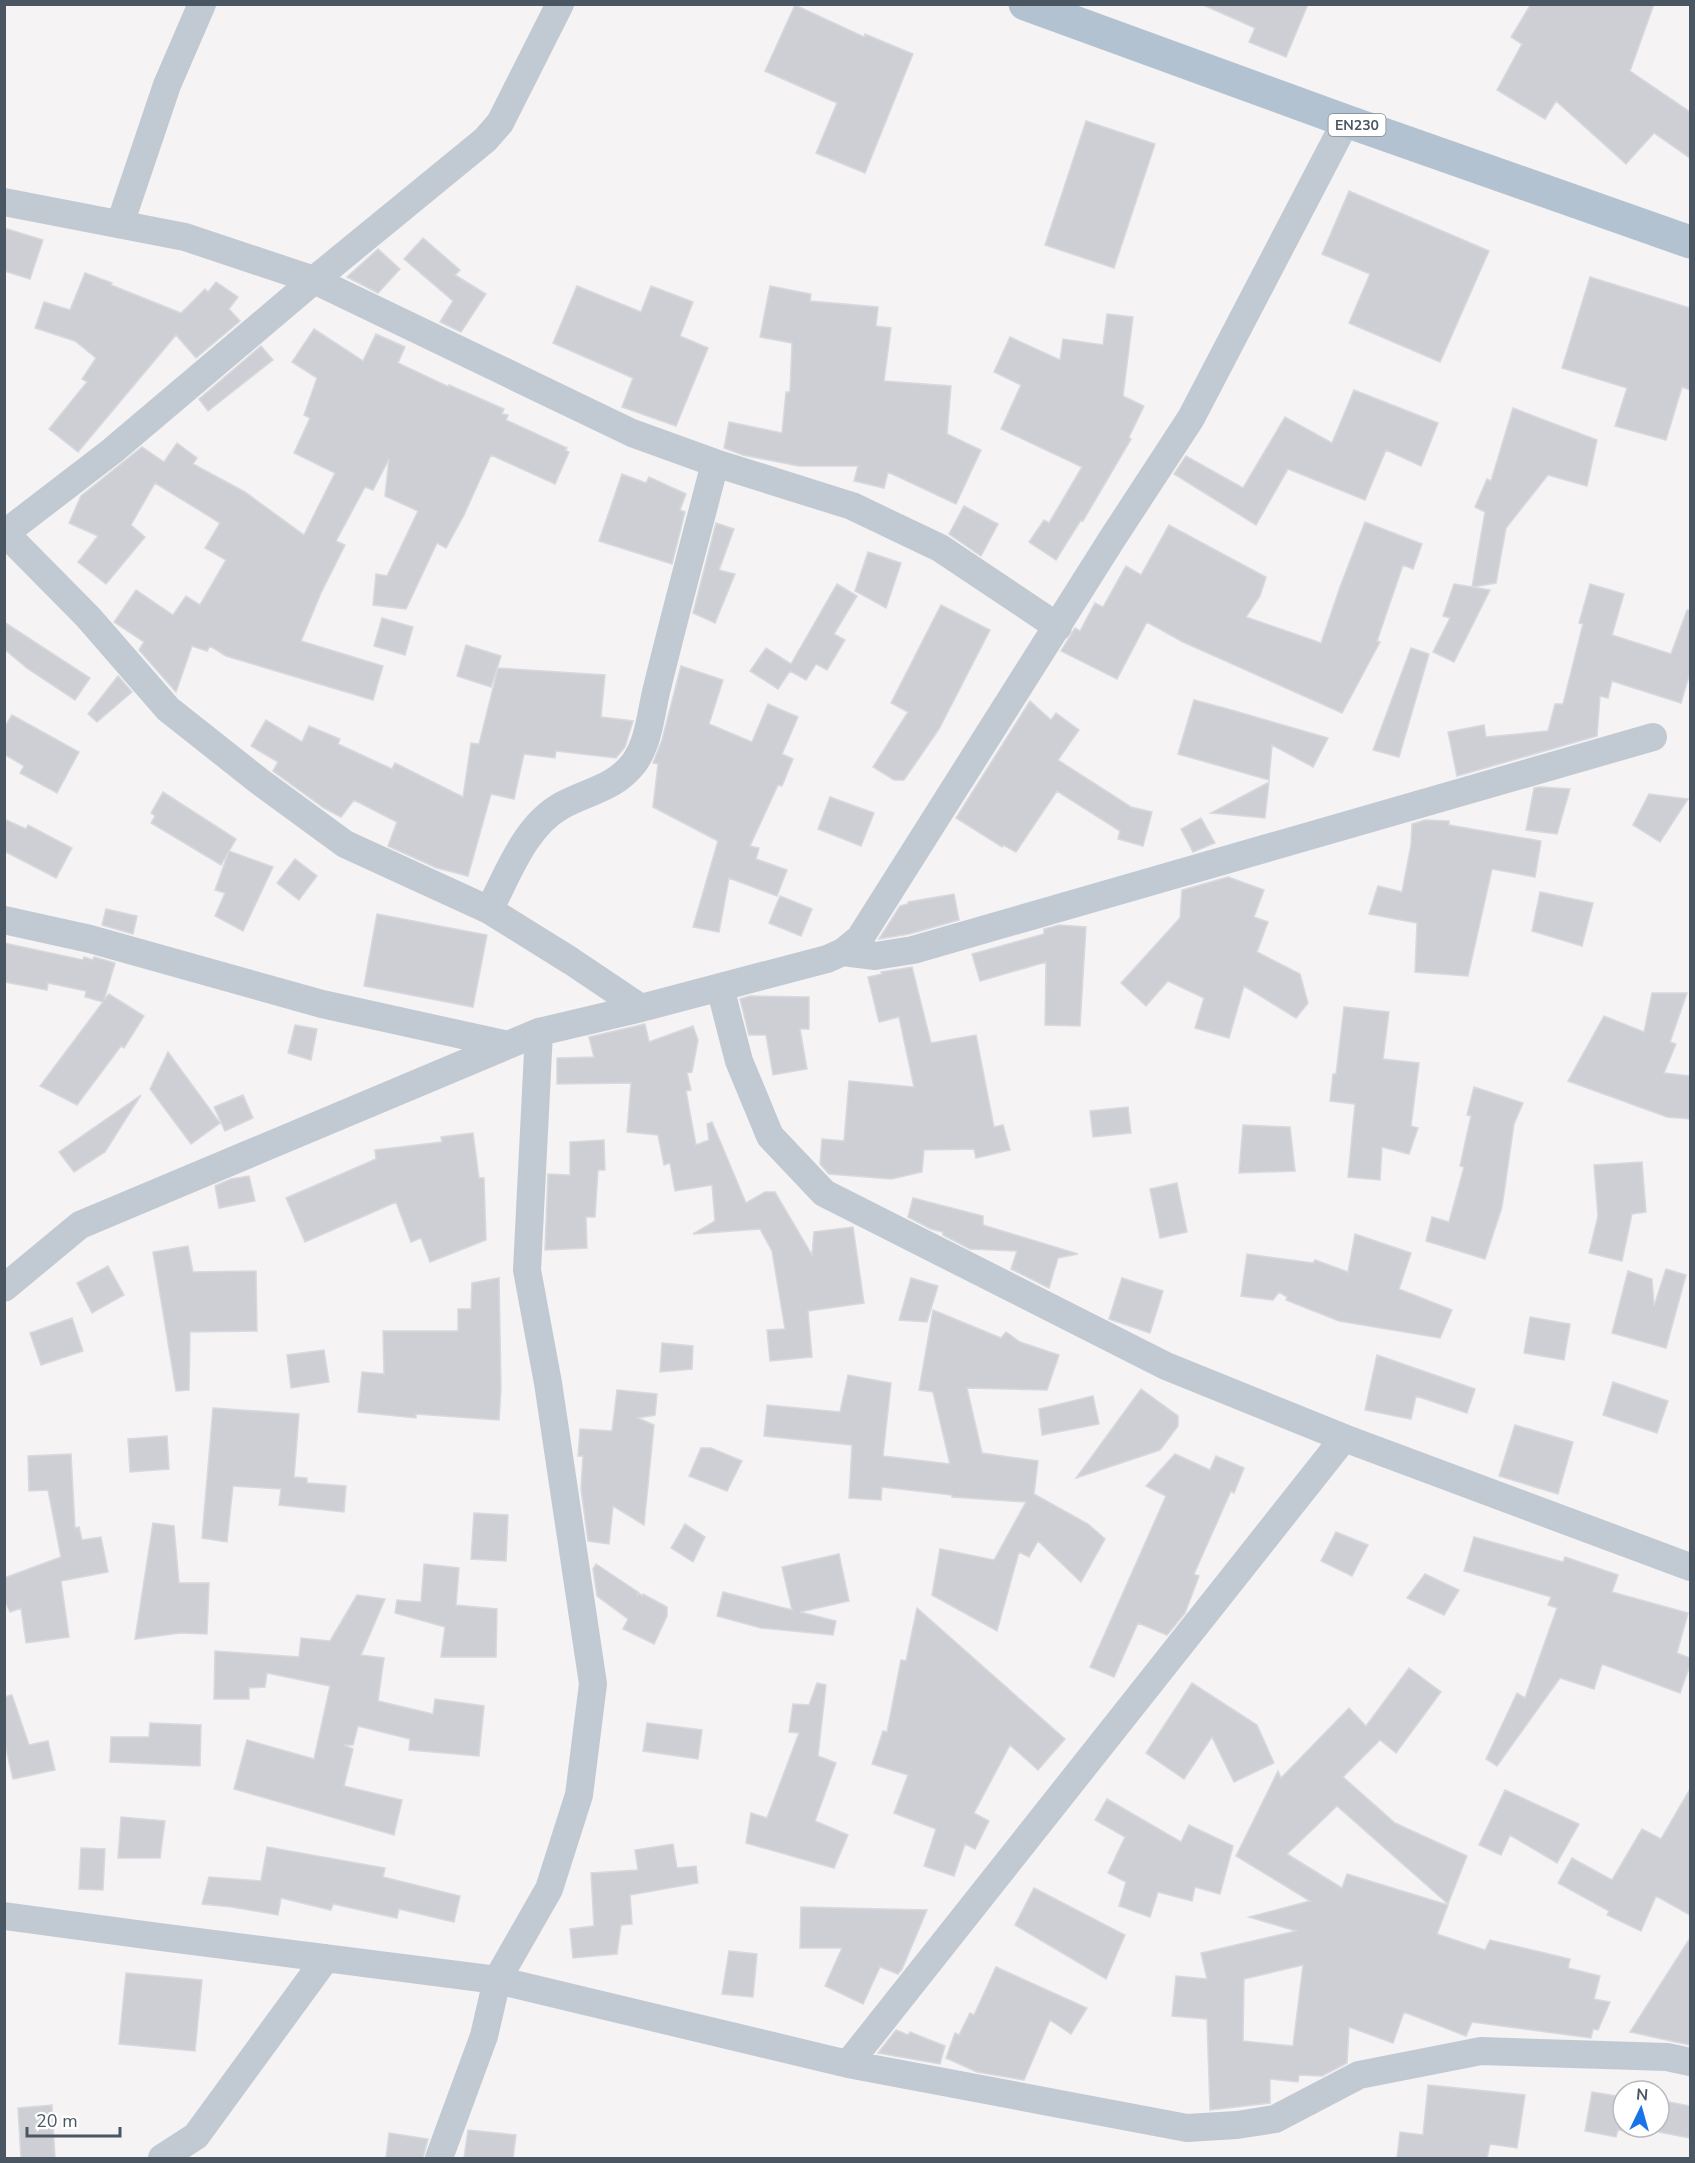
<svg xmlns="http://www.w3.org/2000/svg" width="1695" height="2163" viewBox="0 0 1695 2163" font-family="'Nunito Sans',sans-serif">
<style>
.building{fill:#cdcfd5;stroke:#d7d9de;stroke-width:1.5;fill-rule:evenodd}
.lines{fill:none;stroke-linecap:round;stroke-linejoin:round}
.minor{stroke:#c1cad2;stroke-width:28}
.primary{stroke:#b3c2d1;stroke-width:33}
.labels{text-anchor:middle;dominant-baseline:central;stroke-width:4.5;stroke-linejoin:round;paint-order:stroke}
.shield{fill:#fff;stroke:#808990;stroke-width:1.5}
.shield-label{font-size:14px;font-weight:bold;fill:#4a5661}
</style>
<rect width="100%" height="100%" fill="#f5f3f3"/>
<path class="building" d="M1201,4H1308L1286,57L1249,42L1255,28Z
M1531,4H1654L1630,71L1690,112V158L1654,133L1626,164L1556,101L1545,119L1497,90L1522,44L1511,37Z
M795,5L864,37L865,34L913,54L865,173L816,153L837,103L765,71Z
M1086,121L1155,144L1114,268L1045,245Z
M1349,191L1489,251L1440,362L1349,323L1370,274L1322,254Z
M4,228L43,240L30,279L4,271Z
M423,238L460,270L455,275L486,294L461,332L440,322L453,301L404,259Z
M378,249L400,269L378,293L347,277Z
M85,273L112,283L111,285L181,313L205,289L208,292L216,282L238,297L229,309L240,321L196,358L176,335L78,452L49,429L87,382L82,379L96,358L75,341L35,328L44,302L70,310Z
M1590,277L1690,308V390L1682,387L1666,440L1615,426L1627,388L1562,368Z
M577,286L641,312L651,286L693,302L680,336L708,348L676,426L622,407L633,378L553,343Z
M770,286L811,294L810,301L878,307L876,326L891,328L884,381L951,386L947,434L981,450L956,504L888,472L884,488L854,481L858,466H799L743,455L724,448L729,422L782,433L786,392H790L792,343L760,337Z
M1107,314L1133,317L1123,396L1144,406L1129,437L1131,439L1083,521L1081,520L1056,560L1029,542L1044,520L1049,523L1082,467L1001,429L1021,385L994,372L1010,337L1060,360L1063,339L1103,345Z
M314,329L363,361L376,334L405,347L398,363L449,387V385L504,409L502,414L508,415L506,420L567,448L565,450L569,452L555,484L491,455L464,515L446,548L437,543L406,609L373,605L376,574L387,576L418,511L385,496L389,459L373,490L365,487L336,541L345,545L321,593L301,641L383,666L373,700L226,656L210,646L207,651L192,646L176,692L139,650L144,642L114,622L136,590L173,615L186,596L200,605L226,560L205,548L220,523L155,483L131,525L145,537L106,584L78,562L98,536L69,523L81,496L142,447L164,462L177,443L197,458L193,464L245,492L304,535L335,473L294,453L310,418L304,415L317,378L292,362Z
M261,346L273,360L208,411L199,399Z
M1354,390L1438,423L1421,466L1386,450L1365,500L1288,469L1256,525L1174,474L1186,456L1243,488L1285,417L1332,443Z
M1513,408L1597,440L1587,486L1548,475L1506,528L1496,583L1472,587L1485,512L1475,507L1487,479L1491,481Z
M622,474L646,483L649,477L686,494L680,510L685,512L672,564L599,541Z
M964,506L998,524L981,556L949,534Z
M1365,522L1422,544L1413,569L1403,565L1377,641L1380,642L1342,713L1183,642L1147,622L1117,679L1061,651L1075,628L1080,631L1095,603L1103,607L1126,566L1141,575L1169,525L1266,577L1260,596L1246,617L1321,643L1340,587Z
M716,523L734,529L719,570L735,574L715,623L693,613Z
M868,552L901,563L886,608L855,591Z
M837,584L857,596L834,634L845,640L827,670L816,664L806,680L790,671L778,689L750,671L766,648L791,664Z
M1454,584L1490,590L1454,662L1433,652L1450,618L1443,616Z
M1590,584L1624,594L1612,635L1671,654L1687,610H1690V673L1681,703L1612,681L1608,698L1600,696L1597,736L1457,776L1448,732L1484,725L1486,737L1548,731L1555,704H1563L1583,624L1579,623Z
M941,605L990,630L939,729L904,780H894L873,767L908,712L891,703Z
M382,618L413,627L405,655L374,646Z
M4,622L90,678L75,700L28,669L4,649Z
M466,645L501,656L491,687L457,676Z
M1411,648L1429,654L1399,757L1373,750Z
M681,666L723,680L709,724L752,742L768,704L798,717L782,754L793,759L782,786L778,785L750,846L759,848L756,859L787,870L777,896L729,878L719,932L693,927L718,841L653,807L658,764L653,763L662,740Z
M498,668L605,675L601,717L633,721L625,747L616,758L556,751L555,758L524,754L514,799L491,794L468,876L437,868L388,846L397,822L354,800L341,817L324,808L273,771L278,762L251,746L266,720L302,742L309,726L340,739L338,744L392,769L395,763L463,797L471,743L479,744Z
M118,676L132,692L97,722L88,714Z
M1194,700L1228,709L1328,738L1313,767L1272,745L1269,780L1178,754Z
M1030,701L1051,720L1056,713L1079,730L1058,760L1131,807L1152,812L1143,846L1118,839L1120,831L1057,791L1016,852L1003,845L1002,847L956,818Z
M12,715L79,752L57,793L20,773L24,766L4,754V728Z
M1269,782L1265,818L1211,813Z
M1540,787L1570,789L1557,834L1526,830L1534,788Z
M163,792L236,839L221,865L151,823L155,816L151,813Z
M1649,794L1688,799L1660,842L1633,825Z
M830,797L874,813L861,846L818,829Z
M1201,818L1215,843L1193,852L1181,829Z
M4,819L26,829L28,825L72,848L56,878L4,851Z
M1425,820L1449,821V825L1541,841L1535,877L1492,869L1468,976L1415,972L1417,923L1369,914L1378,886L1402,892L1411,845L1412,824Z
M229,851L273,867L243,931L215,916L225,893L215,890Z
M295,859L317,876L299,900L277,883Z
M1228,877L1264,890L1254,917L1268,922L1257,952L1300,974L1308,1003L1296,1018L1244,986L1229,1038L1195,1028L1204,998L1168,981L1146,1006L1121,983L1180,918L1182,890Z
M1540,892L1593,903L1582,946L1532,931Z
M954,894L959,920L909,934L879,939L900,906L908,904V902Z
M780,896L812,909L801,936L769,923Z
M106,909L137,916L133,934L102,925Z
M377,914L487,935L473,1007L364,986Z
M1059,925L1086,927L1080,1026L1045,1025L1046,962L980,981L972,954L1044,934V929Z
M4,943L83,960L84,957L93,960L94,957L115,963L104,1000L109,994L144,1016L124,1048L121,1046L77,1105L40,1086L103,1002L85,997L86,991L48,983L47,990L4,982Z
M912,967L931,1043L976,1035L994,1127L1003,1125L1010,1150L976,1158L974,1149L924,1150L922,1172L891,1179L829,1174L820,1164L822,1139L844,1141L849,1081L914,1087L899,1017L879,1022L868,977L882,974L881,972Z
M1652,993H1687L1670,1042L1676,1044L1664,1073L1690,1076V1119L1667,1117L1568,1081L1604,1016L1644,1032Z
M750,996L809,997V1029H800L807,1069L773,1075L766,1035H749L740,999Z
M1344,1007L1389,1012L1383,1059L1419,1063L1411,1126L1418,1128L1409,1154L1382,1147L1380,1180L1348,1177L1355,1104L1330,1101L1333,1074H1336Z
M645,1024L649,1042L693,1026L698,1040L692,1072L687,1073L691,1090L686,1091L696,1145L709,1140L707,1124L712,1122L746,1203L765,1192H775L812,1255L814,1232L853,1227L864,1303L808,1311L812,1357L770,1361L767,1330L785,1329L772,1251L760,1229L693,1234L715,1221L712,1185L675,1191L670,1163L664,1165L658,1135L627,1132L631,1083L557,1084V1058L594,1057L589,1037Z
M295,1025L317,1029L311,1060L288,1053Z
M168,1052L220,1123L191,1144L150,1089Z
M1474,1087L1523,1103L1514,1124L1502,1207L1485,1259L1426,1241L1432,1217L1449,1222L1464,1167L1460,1166L1471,1116L1467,1115Z
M141,1095L105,1152L74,1172L59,1152Z
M243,1095L253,1118L225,1131L214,1107Z
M1128,1107L1131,1133L1093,1137L1090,1111Z
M1243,1125L1290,1127L1295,1171L1239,1173Z
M473,1133L479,1178H484L486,1240L430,1262L421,1238L411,1242L396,1202L305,1242L286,1198L376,1159L375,1150L442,1142L441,1137Z
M604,1140L605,1170H598L595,1217H586L587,1248L545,1250L548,1174L570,1175V1142Z
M1642,1162L1646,1212L1632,1214L1622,1261L1589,1253L1598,1216L1594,1165Z
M249,1176L255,1201L219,1208L215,1186L231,1179Z
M1177,1183L1187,1232L1160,1238L1150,1189Z
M913,1198L983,1216V1225L1078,1254L1058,1258L1049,1288L1011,1269L1017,1251L970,1249L943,1235V1232L931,1229L908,1217Z
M1355,1234L1411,1253L1399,1289L1452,1310L1440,1338L1339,1321L1286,1300L1287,1297L1279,1292L1273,1300L1241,1296L1247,1254L1313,1263L1315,1260L1348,1272Z
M188,1246L193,1272L256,1271L257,1331L190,1332L189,1390L176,1391L153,1252Z
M108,1266L124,1295L92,1313L77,1283Z
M1666,1269L1686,1275L1666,1348L1612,1333L1628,1271L1652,1279L1654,1306Z
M499,1278L501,1389L499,1420L416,1414V1418L358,1412L362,1372L384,1374L383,1331H458V1309H471L472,1283Z
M911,1278L938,1286L927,1322L899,1320Z
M1122,1278L1163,1291L1150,1333L1109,1319Z
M933,1310L1001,1338L1006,1332L1020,1342L1059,1355L1047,1390L967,1388L982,1453L1038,1461L1034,1494L1088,1524L1105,1539L1081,1582L1038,1541L1029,1557L1019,1552L997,1631L932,1595L940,1549L994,1560L1026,1502L952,1497V1495L882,1487L881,1500L849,1498L852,1445L764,1436L767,1405L840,1412L848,1375L891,1383L883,1456L950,1464L933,1392L919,1390Z
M1530,1317L1570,1324L1564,1360L1524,1353Z
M72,1318L83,1351L41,1365L30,1333Z
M662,1343L693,1346L692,1369L660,1372Z
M324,1350L329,1382L291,1388L287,1355Z
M1377,1355L1475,1389L1467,1413L1416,1396L1411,1419L1365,1410Z
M1613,1382L1668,1401L1657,1433L1603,1415Z
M1141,1389L1178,1416V1426L1160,1450L1076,1478Z
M617,1390L657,1394L655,1415L638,1418L654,1425L644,1525L613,1506L609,1544L588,1541L581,1489L583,1456H578L580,1429L612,1431Z
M1093,1396L1099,1424L1042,1435L1039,1409Z
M213,1408L299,1414L294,1477L307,1478V1483L346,1486L344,1512L279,1505L281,1489L233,1486L227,1542L202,1538Z
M1515,1425L1573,1442L1558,1494L1499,1476Z
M167,1436L169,1469L130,1472L128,1439Z
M701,1448H711L742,1461L727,1491L689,1476Z
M71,1454L75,1528L79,1527L82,1540L101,1537L108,1572L61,1581L69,1637L26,1643L21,1608L10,1612L4,1599V1578L61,1557L48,1490L29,1491L28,1456Z
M1175,1454L1210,1470L1216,1456L1244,1468L1234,1493L1231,1491L1194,1574L1199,1576L1185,1613L1167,1635L1138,1623L1114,1677L1090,1667L1166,1496L1146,1486Z
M474,1513L508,1515L506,1561L471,1559Z
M153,1523L174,1526L179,1583H209L207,1634L180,1633L135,1639Z
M685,1524L705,1537L693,1562L671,1548Z
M1336,1532L1368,1545L1352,1576L1321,1561Z
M1474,1537L1563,1562L1565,1557L1618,1575L1612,1592L1688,1613L1677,1653L1690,1658V1665L1680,1693L1602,1664L1594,1689L1560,1678L1497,1766L1486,1759L1517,1693L1525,1698L1557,1608L1548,1605L1551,1597L1464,1571Z
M839,1554L849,1601L800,1612L836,1621L833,1635L761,1628L717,1616L723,1592L792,1610L782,1567Z
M424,1564L459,1568L456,1605L497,1609L496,1657H441L445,1627L395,1613L397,1600L421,1602Z
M596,1564L638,1592L637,1596L639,1593L642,1596L643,1594L667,1607V1616L654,1644L623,1629L628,1619L597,1596L593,1569Z
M1425,1574L1459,1590L1444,1615L1407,1598Z
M357,1595L385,1599L361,1655L384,1658L378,1701L433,1714L435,1699L484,1706L479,1756L409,1750L410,1739L358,1726L353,1745H344L353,1749L344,1786L402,1800L394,1835L234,1789L247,1740L314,1759L330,1686L267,1673L265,1687L249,1688V1699H214L215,1651L299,1657L301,1638L330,1641Z
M917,1608L1065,1739L1038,1770L1010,1745L974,1813L989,1821L975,1849L965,1844L954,1876L924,1866L936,1829L894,1813L908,1775L872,1764L883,1731L887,1732L901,1660L906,1661Z
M1409,1668L1441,1692L1396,1753L1380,1740L1343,1777L1395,1823L1467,1856L1448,1904L1337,1806L1287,1854L1342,1888L1347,1874L1448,1905L1437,1934L1485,1950L1490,1940L1570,1959L1568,1968L1600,1976L1594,1999L1610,2002L1598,2030L1593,2029L1591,2038L1472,2022L1466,2036L1404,2012L1393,2043L1349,2027L1347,2063L1322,2076L1299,2075L1298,2082L1270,2079V2103L1210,2110L1207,2019L1172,2016L1176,1976L1207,1979L1201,1953L1296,1931L1249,1917L1310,1901L1236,1856L1278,1771L1281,1778L1349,1708L1366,1726ZM1303,1965L1293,2046L1243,2041L1244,1979Z
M817,1683L826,1685L818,1756L836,1763L815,1821L848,1835L834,1868L746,1843L751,1813L767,1818L799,1733L789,1732L793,1704L809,1705Z
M1192,1683L1257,1725L1274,1763L1234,1782L1212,1737L1184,1779L1146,1753Z
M12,1695L29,1745L48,1741L55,1770L13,1779L4,1740V1697Z
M150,1723L201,1725L200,1766L110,1762L111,1737H149Z
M647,1723L702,1730L698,1759L643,1751Z
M1690,1789V1915L1656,1896L1641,1931L1607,1915L1609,1911L1558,1883L1572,1858L1612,1880L1642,1829L1661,1839Z
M1505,1790L1579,1824L1557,1863L1510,1835L1501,1855L1479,1845Z
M1107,1799L1181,1842L1189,1825L1233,1846L1220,1894L1195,1887L1192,1901L1158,1892L1150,1917L1119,1906L1126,1882L1108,1873L1125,1837L1095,1820Z
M121,1817L165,1821L160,1858H118Z
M673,1844L677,1868L696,1866L698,1883L630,1895L632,1924L621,1925L617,1954L573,1958L570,1929L594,1926L591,1873L638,1870L635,1850Z
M267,1847L385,1868L383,1877L460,1896L454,1922L399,1909L397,1918L333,1904L331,1910L281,1898L278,1915L232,1907L202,1904L209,1877L261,1881Z
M81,1848L105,1849L103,1890L79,1889Z
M1034,1888L1125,1935L1106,1979L1015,1925Z
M801,1907L927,1910L902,1969L898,1974L880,1967L863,2004L825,1986L842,1948H800Z
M1690,1938V2045L1630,2032Z
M729,1951L757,1954L753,1997L722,1994Z
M996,1967L1087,2008L1071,2034L1050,2020L1024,2080L977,2072L946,2058L955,2033L959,2035L970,2013L974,2015Z
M126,1973L202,1980L195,2051L119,2044Z
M896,2030L908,2035L910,2032L945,2046L940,2064L878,2053Z
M1428,2085L1525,2095L1517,2148L1490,2144L1487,2158H1397L1400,2132L1423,2135Z
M1592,2092L1623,2097V2127H1659V2100L1690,2106V2138L1649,2130V2134L1618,2130L1616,2137L1585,2131Z
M52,2105L55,2158H21L18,2108Z
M468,2130L516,2135L513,2158H464Z
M389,2133L428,2139L423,2158H386Z"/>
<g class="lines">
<path class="minor" d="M4,202L185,237L314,280L632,433L715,463L852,506L940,548L1058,627
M120,224L167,85L202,4
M4,532L88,617L168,709L259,781L345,844L489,910L571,961L641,1008
M4,534L112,451L314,280L485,140L500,123L560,4
M489,910C508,875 524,827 561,806C588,791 614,789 634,763C650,741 651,709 658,684C676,610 696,537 715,463
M4,920L90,939L322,1004L508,1045
M843,952L875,956L913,950L1653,737
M720,987L739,1061L770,1136L824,1193L1166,1366L1344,1438L1690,1567
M4,1288L80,1225L539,1032L641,1008L827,959L843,952L860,938L1112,539L1191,418L1346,121
M4,1916L160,1937L497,1980L848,2064L1187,2128L1237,2125L1275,2119L1359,2075L1481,2051L1667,2057L1690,2062
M848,2064L1344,1438
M162,2158L196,2136L326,1958
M439,2158L484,2036L497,1980L549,1889L579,1795L593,1684L548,1383L527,1270L539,1032"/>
<path class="primary" d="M1025,4L1346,121L1690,242"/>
</g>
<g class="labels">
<rect class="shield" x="1328.5" y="114" width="57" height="22" rx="4.5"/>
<g class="shield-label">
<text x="1357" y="125">EN230</text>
</g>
</g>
<rect width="1695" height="2163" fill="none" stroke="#4a5661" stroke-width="12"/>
<g transform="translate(1641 2109) rotate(5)"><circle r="28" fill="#ffffff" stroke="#b7bbc0" stroke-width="1.5"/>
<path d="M0-4.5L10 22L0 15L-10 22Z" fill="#1a73e8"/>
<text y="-9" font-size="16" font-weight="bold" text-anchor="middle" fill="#4a5661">N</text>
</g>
<path d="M27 2127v9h93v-9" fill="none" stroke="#4a5661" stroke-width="3"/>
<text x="36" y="2127" font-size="18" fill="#4a5661" stroke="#ffffff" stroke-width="4.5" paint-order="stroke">20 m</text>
</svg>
